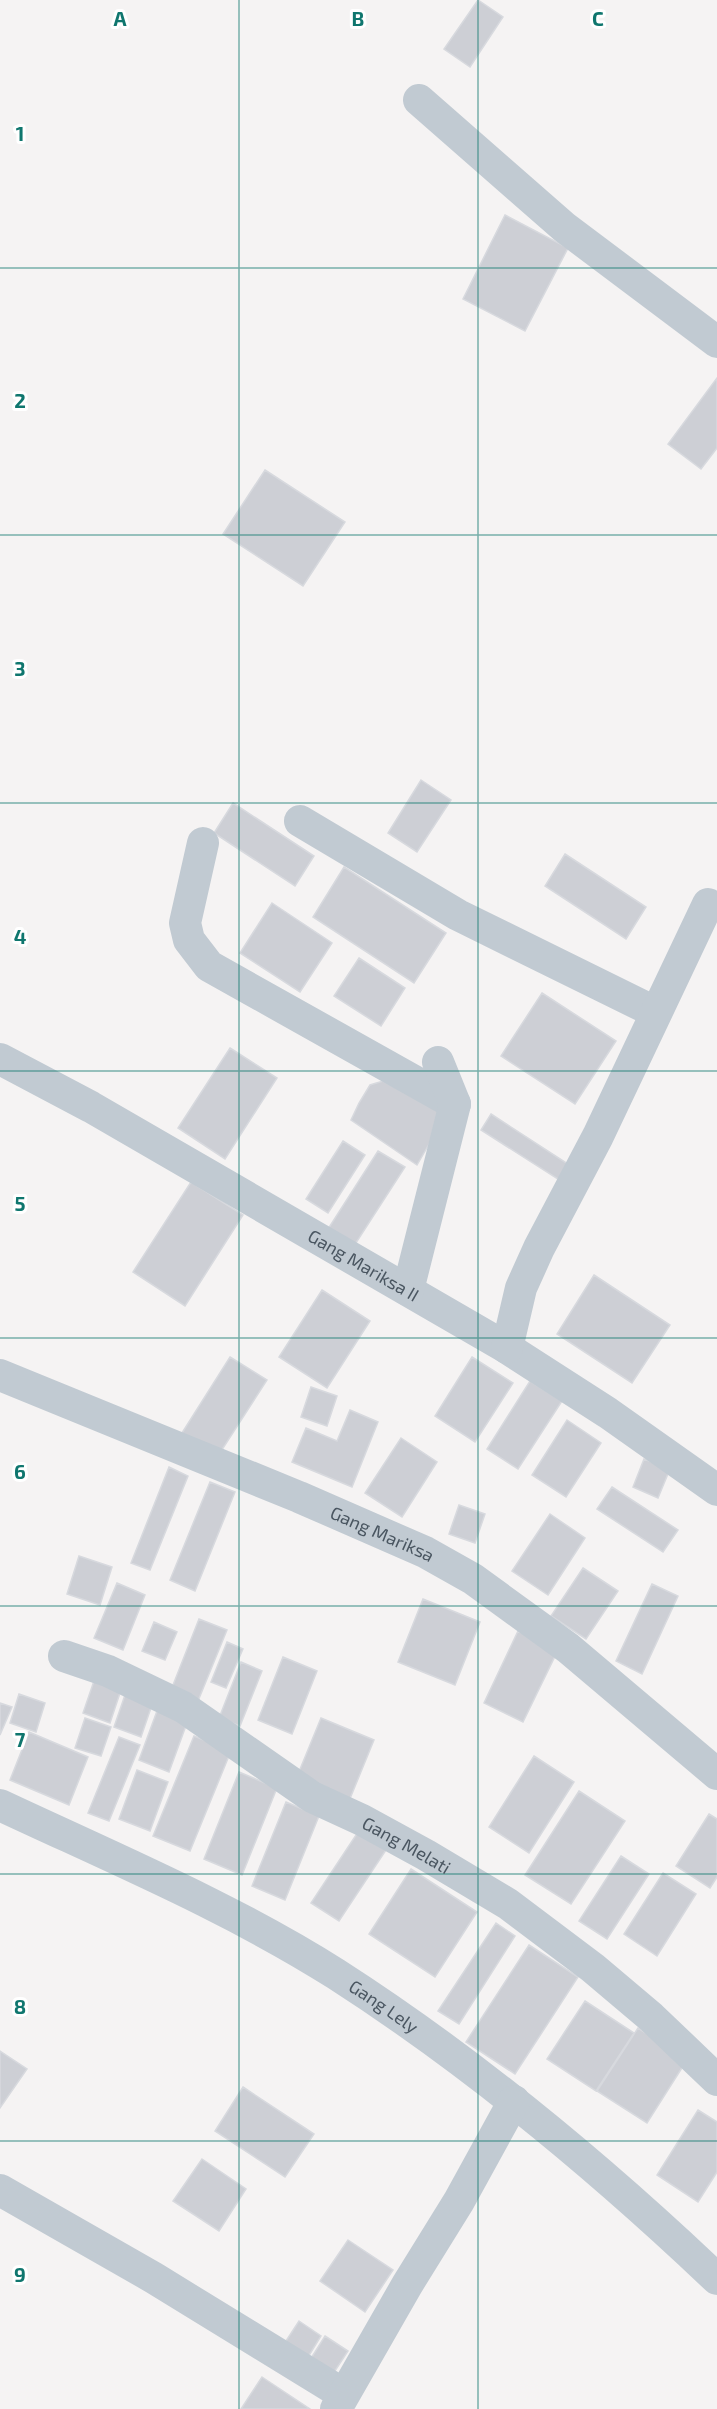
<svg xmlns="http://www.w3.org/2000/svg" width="717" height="2409" viewBox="0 0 717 2409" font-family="'Exo 2',sans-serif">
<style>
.building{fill:#cdcfd5;stroke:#d7d9de;stroke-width:1.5}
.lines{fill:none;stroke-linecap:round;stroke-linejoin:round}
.minor{stroke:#c1cad2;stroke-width:32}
.grid{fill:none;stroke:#0f766e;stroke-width:1.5;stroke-opacity:0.55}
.labels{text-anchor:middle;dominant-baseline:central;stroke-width:6;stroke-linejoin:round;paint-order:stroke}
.street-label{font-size:18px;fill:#4a5661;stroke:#fff}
.grid-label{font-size:20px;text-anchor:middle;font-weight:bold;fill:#0f766e;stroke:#fff;stroke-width:6;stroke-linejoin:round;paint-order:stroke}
</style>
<rect width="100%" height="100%" fill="#f5f3f3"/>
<path class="building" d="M478,0L503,17L470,67L444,49Z
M505,215L568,248L525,331L463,299Z
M717,378V448L701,469L668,444Z
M265,470L345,522L303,586L223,534Z
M421,780L451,800L417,852L388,833Z
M233,803L314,856L295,886L214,833Z
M565,854L646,907L626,939L545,886Z
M344,867L446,933L414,983L313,917Z
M272,903L332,943L300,992L240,953Z
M359,958L405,988L381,1026L334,996Z
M542,993L616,1041L575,1104L501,1056Z
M230,1048L277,1078L225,1159L178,1128Z
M383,1081L447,1113L417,1165L351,1120L359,1103L370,1085Z
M491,1114L571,1166L561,1181L481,1130Z
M343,1141L365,1155L328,1213L306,1199Z
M378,1151L405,1167L354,1246L328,1229Z
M191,1182L243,1215L185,1306L133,1272Z
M594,1275L670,1325L632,1383L557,1334Z
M322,1290L370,1321L327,1388L279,1357Z
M230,1357L267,1380L216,1459L180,1436Z
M472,1357L513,1383L475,1442L435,1416Z
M530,1381L562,1401L518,1469L487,1449Z
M311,1387L337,1396L327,1426L301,1417Z
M350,1410L378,1422L352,1487L292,1462L306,1428L337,1441Z
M567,1420L601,1443L566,1497L532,1475Z
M401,1438L437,1462L402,1517L365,1493Z
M644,1459L670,1469L658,1498L633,1487Z
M169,1467L188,1476L150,1570L131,1563Z
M210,1482L235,1492L195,1591L170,1580Z
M612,1487L678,1530L663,1552L597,1509Z
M459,1505L485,1514L475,1543L449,1534Z
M550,1514L585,1538L548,1595L512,1571Z
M79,1556L112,1567L100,1605L67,1594Z
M583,1568L618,1591L586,1639L551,1616Z
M117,1583L145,1595L123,1650L94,1638Z
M652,1584L678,1596L642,1674L616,1661Z
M423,1599L480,1622L455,1685L398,1662Z
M199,1619L227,1630L198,1701L171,1690Z
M154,1622L177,1632L165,1660L142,1651Z
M518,1631L558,1650L523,1722L484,1703Z
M227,1642L243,1649L226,1688L211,1682Z
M283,1657L317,1671L292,1734L258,1720Z
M241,1662L262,1671L240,1726L219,1718Z
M95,1678L122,1687L110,1723L83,1713Z
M126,1692L153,1702L141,1737L114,1727Z
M19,1694L45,1703L36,1732L10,1723Z
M0,1703L12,1707L0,1735Z
M157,1711L187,1723L169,1772L139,1760Z
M85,1718L111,1727L101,1756L75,1748Z
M321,1718L374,1740L349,1801L296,1779Z
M29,1732L88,1757L69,1805L10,1780Z
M194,1736L231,1751L190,1851L153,1836Z
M119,1737L140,1745L109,1821L88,1813Z
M534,1756L574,1782L529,1853L489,1827Z
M137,1770L168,1782L150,1831L119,1819Z
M239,1772L277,1788L242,1875L204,1859Z
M579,1791L625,1821L571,1904L525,1875Z
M286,1802L319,1816L285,1900L252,1886Z
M709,1814L717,1819V1877L710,1888L676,1866Z
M360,1829L388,1847L339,1921L311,1903Z
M621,1856L649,1874L607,1939L579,1921Z
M411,1869L477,1912L435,1977L369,1934Z
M663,1873L696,1894L657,1956L624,1934Z
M496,1923L515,1936L459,2024L438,2011Z
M529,1945L578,1977L515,2074L466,2042Z
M585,2001L634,2033L596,2091L547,2059Z
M638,2028L687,2060L647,2123L597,2091Z
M0,2051L27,2069L0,2108Z
M243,2087L314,2134L285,2177L215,2131Z
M698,2110L717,2122V2172L698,2202L657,2175Z
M202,2159L246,2189L219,2231L173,2201Z
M348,2240L393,2270L365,2312L320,2281Z
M299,2321L321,2336L305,2362L282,2347Z
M325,2336L348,2351L331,2377L308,2363Z
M262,2377L310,2409H241Z"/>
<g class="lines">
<g class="minor">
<path d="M419,100L564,227L717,342"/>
<path d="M300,821L458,915L655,1012"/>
<path d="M203,843L185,923L189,940L209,966L455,1104"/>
<path id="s1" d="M0,1059L91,1107L507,1348L608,1413L717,1490"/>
<path d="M408,1290L455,1104L438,1062"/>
<path d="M507,1348L521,1288L539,1248L598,1136L708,904"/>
<path id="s2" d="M0,1375L299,1497L425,1552L473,1579L568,1648L717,1774"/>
<path id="s3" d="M64,1656L108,1671L183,1707L312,1797L362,1820L426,1855L508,1904L593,1968L651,2017L717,2080"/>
<path id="s4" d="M0,1805C113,1858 230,1907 336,1974C473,2062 599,2167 717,2279"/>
<path d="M0,2190L154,2278L343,2394"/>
<path d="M336,2409L407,2285L459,2201L514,2101"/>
</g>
</g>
<path class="grid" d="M239,0V2409M478,0V2409M0,268H717M0,535H717M0,803H717M0,1071H717M0,1338H717M0,1606H717M0,1874H717M0,2141H717"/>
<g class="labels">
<g class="street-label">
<text stroke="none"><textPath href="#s1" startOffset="418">Gang Mariksa II</textPath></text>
<text stroke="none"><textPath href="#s2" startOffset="414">Gang Mariksa</textPath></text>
<text stroke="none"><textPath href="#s3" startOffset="393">Gang Melati</textPath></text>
<text stroke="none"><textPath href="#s4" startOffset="434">Gang Lely</textPath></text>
</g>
</g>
<g class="grid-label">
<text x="120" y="26">A</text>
<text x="358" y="26">B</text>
<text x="598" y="26">C</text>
<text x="20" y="141">1</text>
<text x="20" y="408">2</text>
<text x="20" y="676">3</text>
<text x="20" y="944">4</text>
<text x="20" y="1211">5</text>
<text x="20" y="1479">6</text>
<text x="20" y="1747">7</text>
<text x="20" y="2014">8</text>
<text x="20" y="2282">9</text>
</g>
</svg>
